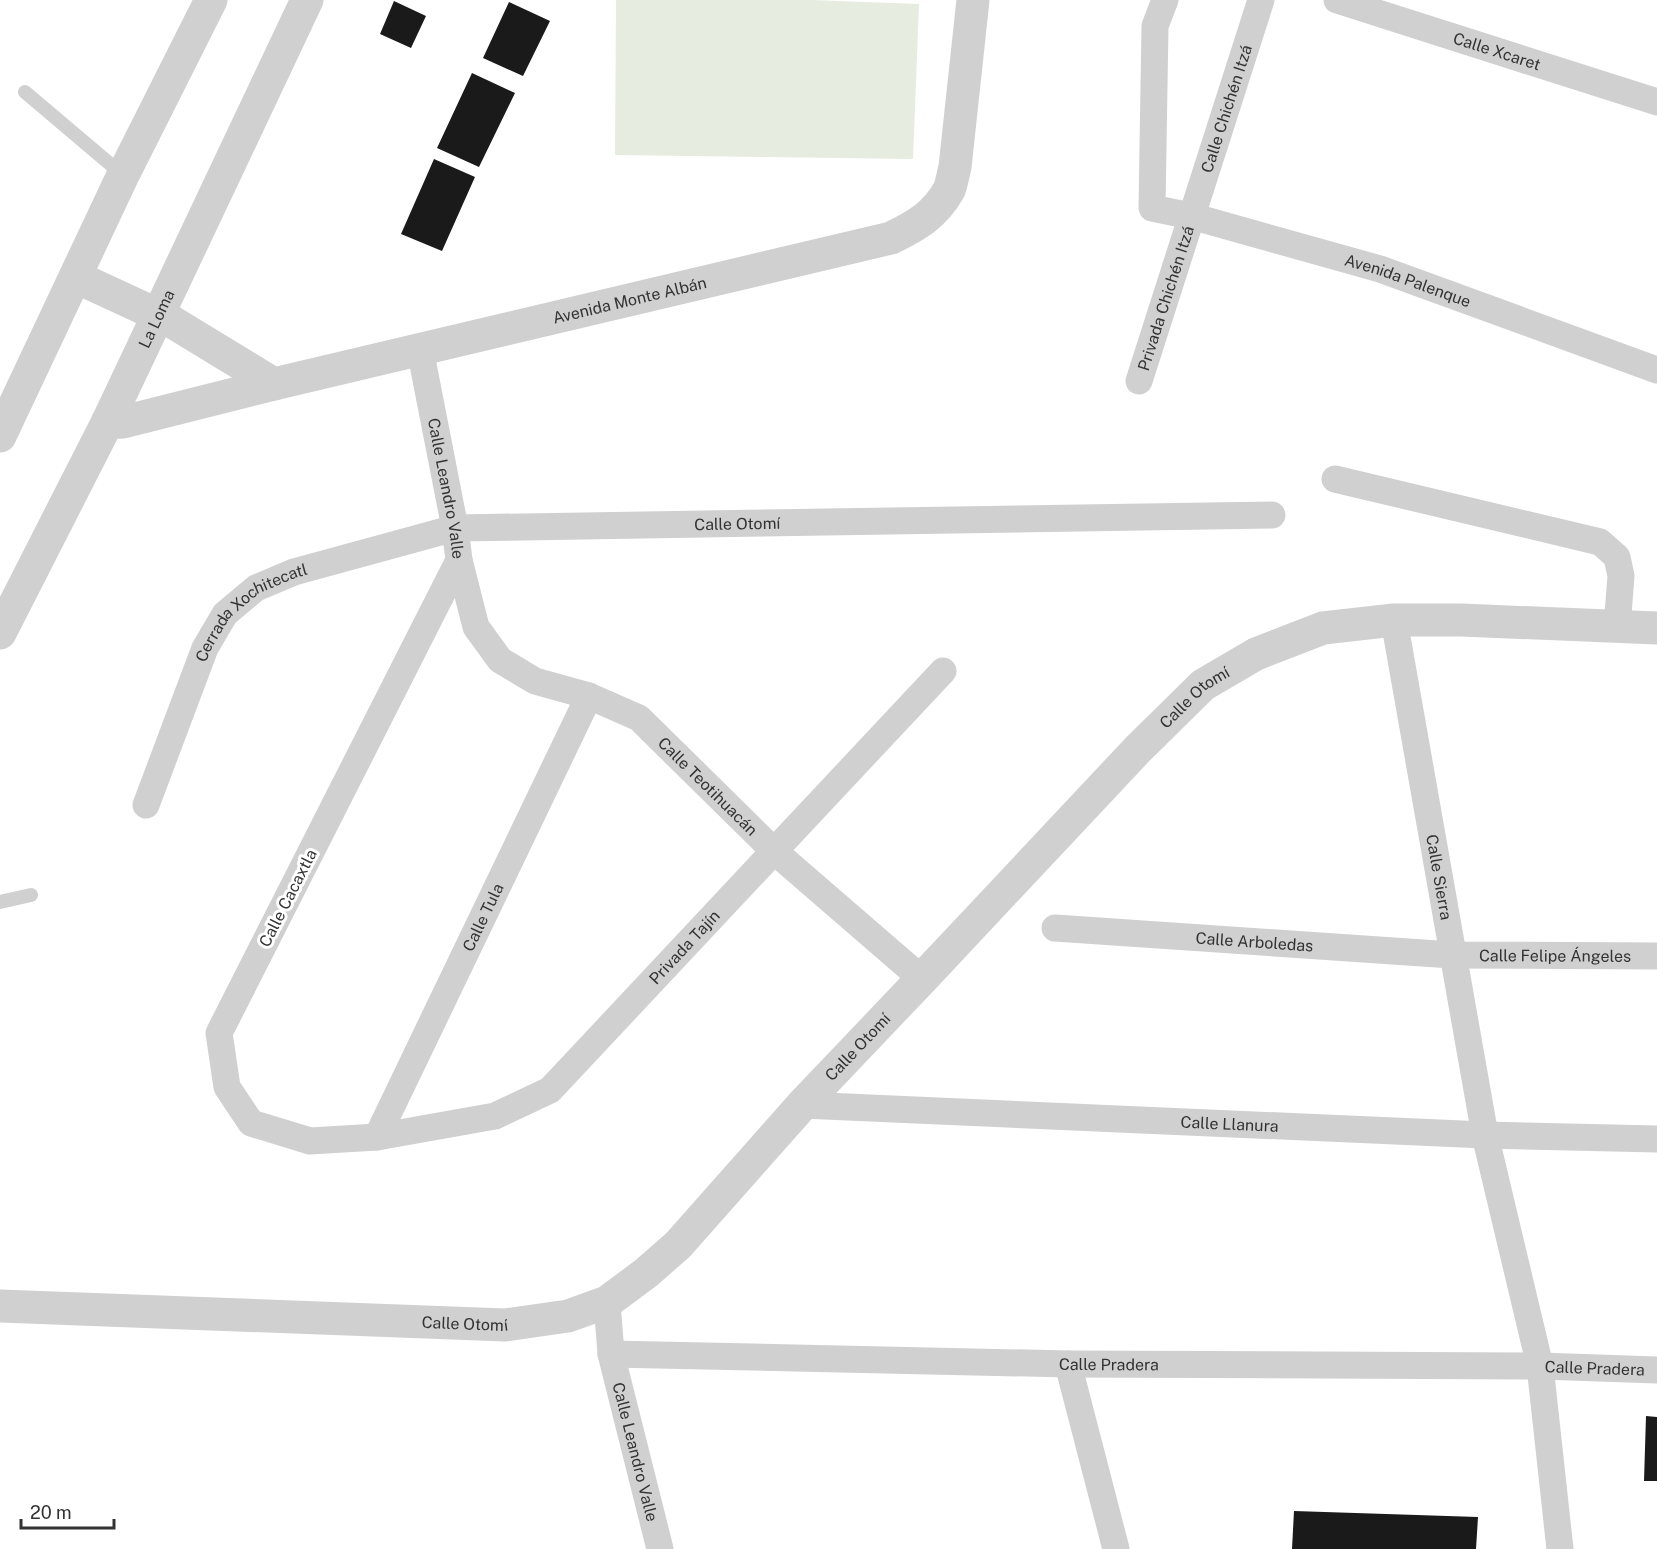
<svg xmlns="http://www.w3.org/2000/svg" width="1657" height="1549" viewBox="0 0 1657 1549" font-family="'Public Sans',sans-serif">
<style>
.green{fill:#e6ecdf}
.building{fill:#1a1a1a}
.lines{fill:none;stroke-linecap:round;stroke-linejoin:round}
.service{stroke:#d0d0d0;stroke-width:14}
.minor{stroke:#d0d0d0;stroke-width:27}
.tertiary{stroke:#d0d0d0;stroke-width:33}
.labels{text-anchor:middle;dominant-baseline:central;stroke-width:6;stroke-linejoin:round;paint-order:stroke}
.street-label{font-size:16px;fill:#333;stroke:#fff}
</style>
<rect width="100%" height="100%" fill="#fff"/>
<path class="green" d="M616,0H811L919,4L913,159L615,155Z"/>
<path class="building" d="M394,1L426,16L411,48L380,34Z
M509,2L550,21L523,76L483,58Z
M472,73L515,93L479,167L437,148Z
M434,159L475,177L442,251L401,234Z
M1646,1416L1657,1417V1481H1644Z
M1294,1511L1478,1517L1476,1549H1292Z"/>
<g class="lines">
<path class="service" d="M25,92L123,175
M0,902L31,895"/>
<g class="minor">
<path id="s1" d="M1165,0L1155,26L1152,208L1191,216L1380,269L1657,370"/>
<path id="s2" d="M1337,0L1657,102"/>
<path id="s3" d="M420,349L455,528L459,560L476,627L500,660L535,681L589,696L639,718L774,851L922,979"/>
<path id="s4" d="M1139,381L1261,0"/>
<path d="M1335,479L1600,542L1617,557L1621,576L1617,627"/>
<path id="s5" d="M459,560L219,1033L227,1087L251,1123L310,1141L377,1137L495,1116L550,1090L943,671"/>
<path id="s6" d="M1394,620L1485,1135L1540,1366L1560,1549"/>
<path id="s7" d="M146,805L205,648L225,614L256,588L294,572L455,528L1272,515"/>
<path id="s8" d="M1055,928L1452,955L1657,956"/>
<path id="s9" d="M802,1105L1485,1135L1657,1139"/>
<path id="s10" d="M377,1137L589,696"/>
<path id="s11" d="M607,1302L611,1354L660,1549"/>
<path id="s12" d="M611,1354L1068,1364L1540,1366L1657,1370"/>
<path d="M1068,1364L1116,1549"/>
</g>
<g class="tertiary">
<path d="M76,277L169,320L274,384"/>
<path id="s13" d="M107,423L123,422L274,384L891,238C916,226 935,215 949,190C952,183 953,174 955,167L973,0"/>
<path d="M0,436L123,175L211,0"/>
<path id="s14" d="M0,633L107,423L307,0"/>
<path id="s15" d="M0,1306L505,1325L568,1316L607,1302L646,1273L678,1245L802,1105L922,979L1137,750L1203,685L1256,654L1323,628L1394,620H1461L1657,628"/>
</g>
</g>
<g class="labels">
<g class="street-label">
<text stroke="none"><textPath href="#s2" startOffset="168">Calle Xcaret</textPath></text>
<text stroke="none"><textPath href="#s4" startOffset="286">Calle Chichén Itzá</textPath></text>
<text stroke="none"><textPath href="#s1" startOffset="476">Avenida Palenque</textPath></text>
<text stroke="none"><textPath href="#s4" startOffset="87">Privada Chichén Itzá</textPath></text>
<text stroke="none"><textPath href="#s13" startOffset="537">Avenida Monte Albán</textPath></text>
<text stroke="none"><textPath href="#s14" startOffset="351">La Loma</textPath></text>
<text stroke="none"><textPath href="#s3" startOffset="142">Calle Leandro Valle</textPath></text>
<text stroke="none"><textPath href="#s7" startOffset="738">Calle Otomí</textPath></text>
<text stroke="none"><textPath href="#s7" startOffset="228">Cerrada Xochitecatl</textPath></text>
<text stroke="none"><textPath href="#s15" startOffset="1455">Calle Otomí</textPath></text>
<text stroke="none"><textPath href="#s3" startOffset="573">Calle Teotihuacán</textPath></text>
<text stroke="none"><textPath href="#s6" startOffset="261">Calle Sierra</textPath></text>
<text transform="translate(288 898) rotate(-63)">Calle Cacaxtla</text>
<text stroke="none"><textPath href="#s10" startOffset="244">Calle Tula</textPath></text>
<text stroke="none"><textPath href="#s8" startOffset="200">Calle Arboledas</textPath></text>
<text stroke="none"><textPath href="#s5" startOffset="1134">Privada Tajín</textPath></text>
<text stroke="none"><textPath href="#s8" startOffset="501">Calle Felipe Ángeles</textPath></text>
<text stroke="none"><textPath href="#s15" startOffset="969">Calle Otomí</textPath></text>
<text stroke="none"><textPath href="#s9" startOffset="428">Calle Llanura</textPath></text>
<text stroke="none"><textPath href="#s15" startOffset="465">Calle Otomí</textPath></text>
<text stroke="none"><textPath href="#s12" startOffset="498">Calle Pradera</textPath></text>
<text stroke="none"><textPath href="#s12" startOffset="984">Calle Pradera</textPath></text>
<text stroke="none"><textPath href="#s11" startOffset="153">Calle Leandro Valle</textPath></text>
</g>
</g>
<path d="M21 1519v9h93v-9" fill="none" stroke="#333333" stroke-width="3"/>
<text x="30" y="1519" font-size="18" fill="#333333" stroke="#ffffff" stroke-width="4.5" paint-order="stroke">20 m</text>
</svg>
